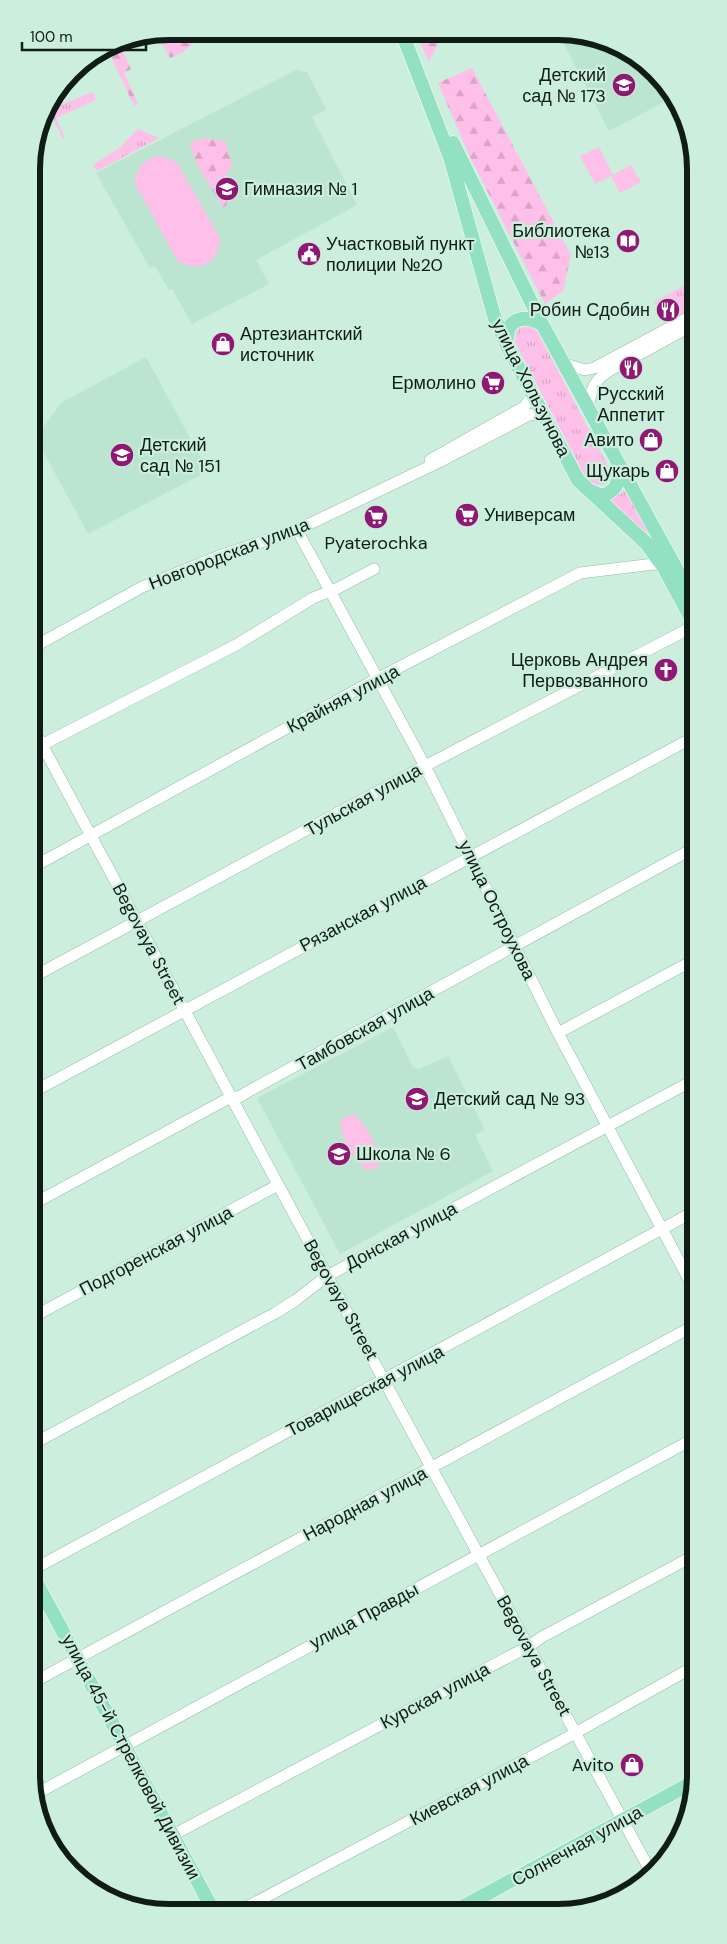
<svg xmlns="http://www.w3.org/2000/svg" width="727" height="1944" viewBox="0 0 727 1944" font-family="'DM Sans',sans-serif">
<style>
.built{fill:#bbe5d0}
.grass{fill:url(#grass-tufts)}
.forest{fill:url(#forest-firs)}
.pitch{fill:#fec0e8}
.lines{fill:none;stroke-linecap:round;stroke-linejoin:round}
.minor-casing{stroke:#9ba;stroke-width:12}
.major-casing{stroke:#fff;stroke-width:15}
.minor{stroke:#fff;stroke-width:11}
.major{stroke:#92e1c2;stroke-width:14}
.labels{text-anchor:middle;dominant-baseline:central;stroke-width:4.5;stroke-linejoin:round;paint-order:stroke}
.poi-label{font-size:18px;fill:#101d17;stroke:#cbeedd;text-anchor:end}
.street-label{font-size:18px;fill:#101d17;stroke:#cbeedd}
.rim{fill:none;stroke:#101d17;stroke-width:6}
</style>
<defs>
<pattern id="grass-tufts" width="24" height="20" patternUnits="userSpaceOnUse" patternTransform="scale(1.25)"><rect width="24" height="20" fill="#fec0e8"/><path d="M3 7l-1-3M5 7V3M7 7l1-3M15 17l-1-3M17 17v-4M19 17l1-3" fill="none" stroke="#d9a5c6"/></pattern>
<pattern id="forest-firs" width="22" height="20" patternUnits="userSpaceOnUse" patternTransform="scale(1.25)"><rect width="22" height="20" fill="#fec0e8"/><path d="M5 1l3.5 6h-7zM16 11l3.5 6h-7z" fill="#d9a5c6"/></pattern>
</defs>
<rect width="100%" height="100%" fill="#cbeedd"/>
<path class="built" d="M559,34H585L655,72L670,99L609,131Z
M296,70L307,72L326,109L312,117L357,205L256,260L269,284L192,324L172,289L169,290L155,266L150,268L96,173Z
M146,357L208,471L88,534L36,438L61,403Z
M393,1027L413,1067L419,1069L448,1056L485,1130L475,1135L493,1171L340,1254L257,1098Z"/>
<path class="grass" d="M93,92L96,100L56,118L65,138L63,139L49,110Z
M138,129L159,138L97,171L93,165L119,148Z
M693,281V308L679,316L671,301L658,308L654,302Z
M529,325L537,331L609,468L610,476L603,484L597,485L587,480L515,342L517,329Z
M625,488L650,535L607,499L621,494Z"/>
<path class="forest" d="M169,31H192L195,42L182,53L170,58L157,34Z
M416,33H466L465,37L442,35L429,62Z
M118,41L131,69L124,73L138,103L134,106L107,48Z
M472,68L571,255L563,291L545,304L470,157L438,83Z
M204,138L225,141L232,164L224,180L232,199L223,208L197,165L189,143Z"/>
<path class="pitch" d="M599,147L613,175L631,165L641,182L620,193L611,176L595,184L580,156Z
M158,156L171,159L177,163L219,236C222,262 197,275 177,260L135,184C136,169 143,159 158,156Z
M354,1115C366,1125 379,1147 380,1163L375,1169L366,1170C354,1160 341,1138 340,1122L346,1116Z"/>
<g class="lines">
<g class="minor-casing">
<path id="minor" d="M565,364L585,370L594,368L693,315
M588,408C591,391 593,382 607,372L693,325
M430,460L524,407L533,395
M297,530L425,766L558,1033L695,1291
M32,648L142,587L219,556L297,530L443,460L529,415L543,413
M32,726L317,1257L652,1874
M32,750L236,645L313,598L338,588L374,569
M33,867L371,682L580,573L654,564L663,566
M33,977L425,766L694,626
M558,1033L694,960
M33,1092L694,737
M33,1204L231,1097H239L249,1091L694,848
M33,1317L278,1185
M33,1444L277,1312L296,1300L327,1276L694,1080
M34,1569L695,1211
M34,1682L695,1325
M34,1795L695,1438
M173,1835L529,1646L542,1637L695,1555
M73,1870L75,1874
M241,1910L559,1742L695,1666"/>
</g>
<g class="major-casing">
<path id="major" d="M402,33L450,157L494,316L506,344L578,480L646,543L663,566L694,624
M453,143L542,324L694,601
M506,343L509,327C519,315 530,318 542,324
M591,491L602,496C617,490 618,484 620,469
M34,1578L213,1910
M457,1910L695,1781"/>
</g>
<use href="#minor" class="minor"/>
<use href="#major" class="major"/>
</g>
<defs>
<g id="school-disc" transform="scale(1.25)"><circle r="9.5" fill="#911774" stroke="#cbeedd"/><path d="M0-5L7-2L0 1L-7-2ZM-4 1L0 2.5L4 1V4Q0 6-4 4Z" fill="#fff"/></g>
<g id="library-disc" transform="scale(1.25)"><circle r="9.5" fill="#911774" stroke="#cbeedd"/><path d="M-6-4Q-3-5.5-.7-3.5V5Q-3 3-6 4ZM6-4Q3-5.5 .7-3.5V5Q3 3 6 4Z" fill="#fff"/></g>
<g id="civic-disc" transform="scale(1.25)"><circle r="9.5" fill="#911774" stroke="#cbeedd"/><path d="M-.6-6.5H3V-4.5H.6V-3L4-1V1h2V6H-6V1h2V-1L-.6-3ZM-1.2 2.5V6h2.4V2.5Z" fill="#fff"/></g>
<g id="restaurant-disc" transform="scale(1.25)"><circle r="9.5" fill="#911774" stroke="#cbeedd"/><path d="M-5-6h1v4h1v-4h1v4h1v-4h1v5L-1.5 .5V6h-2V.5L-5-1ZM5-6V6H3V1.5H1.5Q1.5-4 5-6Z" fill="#fff"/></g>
<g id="shop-disc" transform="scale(1.25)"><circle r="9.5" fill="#911774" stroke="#cbeedd"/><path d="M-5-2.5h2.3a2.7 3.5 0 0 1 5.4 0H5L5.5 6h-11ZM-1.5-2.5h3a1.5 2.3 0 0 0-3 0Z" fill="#fff"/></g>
<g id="supermarket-disc" transform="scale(1.25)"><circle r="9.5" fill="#911774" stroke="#cbeedd"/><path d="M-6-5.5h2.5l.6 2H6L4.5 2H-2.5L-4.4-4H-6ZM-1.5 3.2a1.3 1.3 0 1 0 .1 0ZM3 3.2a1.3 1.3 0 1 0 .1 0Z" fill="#fff"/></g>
<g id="church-disc" transform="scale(1.25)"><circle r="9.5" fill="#911774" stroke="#cbeedd"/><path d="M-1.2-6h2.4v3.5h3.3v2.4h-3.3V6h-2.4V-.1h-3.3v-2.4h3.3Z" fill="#fff"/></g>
</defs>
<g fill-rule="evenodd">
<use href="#school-disc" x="624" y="85"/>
<use href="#school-disc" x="227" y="189"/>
<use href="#library-disc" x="628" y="241"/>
<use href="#civic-disc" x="309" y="254"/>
<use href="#restaurant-disc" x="668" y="310"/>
<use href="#shop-disc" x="223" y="344"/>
<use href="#restaurant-disc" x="631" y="368"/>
<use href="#supermarket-disc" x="493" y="383"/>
<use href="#shop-disc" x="651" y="440"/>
<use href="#school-disc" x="122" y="455"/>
<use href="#shop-disc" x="667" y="471"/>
<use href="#supermarket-disc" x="467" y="515"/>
<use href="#supermarket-disc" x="376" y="517"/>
<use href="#church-disc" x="666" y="670"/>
<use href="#school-disc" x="417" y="1099"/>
<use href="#school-disc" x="339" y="1154"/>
<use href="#shop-disc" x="632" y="1765"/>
</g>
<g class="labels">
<g class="poi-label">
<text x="606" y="75">Детский<tspan x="606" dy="21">сад № 173</tspan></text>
<text x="244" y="189" text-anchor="start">Гимназия № 1</text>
<text x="610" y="231">Библиотека<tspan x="610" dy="21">№13</tspan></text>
<text x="326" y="244" text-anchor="start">Участковый пункт<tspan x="326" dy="21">полиции №20</tspan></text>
<text x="650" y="310">Робин Сдобин</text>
<text x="240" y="334" text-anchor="start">Артезиантский<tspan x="240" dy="21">источник</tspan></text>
<text x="476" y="383">Ермолино</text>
<text x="631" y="394" text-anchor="middle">Русский<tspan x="631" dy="21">Аппетит</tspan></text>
<text x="634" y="440">Авито</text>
<text x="140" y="445" text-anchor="start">Детский<tspan x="140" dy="21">сад № 151</tspan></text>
<text x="650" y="471">Щукарь</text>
<text x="484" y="515" text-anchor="start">Универсам</text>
<text x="376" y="543" text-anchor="middle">Pyaterochka</text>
<text x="648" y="660">Церковь Андрея<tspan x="648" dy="21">Первозванного</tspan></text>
<text x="434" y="1099" text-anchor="start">Детский сад № 93</text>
<text x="356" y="1154" text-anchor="start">Школа № 6</text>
<text x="614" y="1765">Avito</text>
</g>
<g class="street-label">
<text transform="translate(531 388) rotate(63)">улица Хользунова</text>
<text transform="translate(229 554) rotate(-21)">Новгородская улица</text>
<text transform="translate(343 699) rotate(-28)">Крайняя улица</text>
<text transform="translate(363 800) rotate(-29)">Тульская улица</text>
<text transform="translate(497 910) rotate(64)">улица Остроухова</text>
<text transform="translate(363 914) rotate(-28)">Рязанская улица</text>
<text transform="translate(149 944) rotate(62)">Begovaya Street</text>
<text transform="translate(365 1029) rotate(-29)">Тамбовская улица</text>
<text transform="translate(401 1236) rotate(-28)">Донская улица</text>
<text transform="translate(156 1251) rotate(-28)">Подгоренская улица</text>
<text transform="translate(341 1300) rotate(61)">Begovaya Street</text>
<text transform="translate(365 1391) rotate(-28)">Товарищеская улица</text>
<text transform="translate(365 1504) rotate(-28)">Народная улица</text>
<text transform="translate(364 1616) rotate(-28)">улица Правды</text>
<text transform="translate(534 1656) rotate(61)">Begovaya Street</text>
<text transform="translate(435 1696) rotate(-28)">Курская улица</text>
<text transform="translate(131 1757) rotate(62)">улица 45-й Стрелковой Дивизии</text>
<text transform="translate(469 1790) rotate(-28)">Киевская улица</text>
<text transform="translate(577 1846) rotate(-29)">Солнечная улица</text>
</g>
</g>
<path d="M0 0H727V1944H0ZM169 40H558A129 129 0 0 1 687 169V1775A129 129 0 0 1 558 1904H169A129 129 0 0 1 40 1775V169A129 129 0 0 1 169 40Z" fill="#cbeedd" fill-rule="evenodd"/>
<path class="rim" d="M169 40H558A129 129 0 0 1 687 169V1775A129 129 0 0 1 558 1904H169A129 129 0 0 1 40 1775V169A129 129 0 0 1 169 40Z"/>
<path d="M22 42v8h124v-8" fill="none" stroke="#101d17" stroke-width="2.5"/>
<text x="30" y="42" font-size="15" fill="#101d17" stroke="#cbeedd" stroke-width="4" paint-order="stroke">100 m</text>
</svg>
